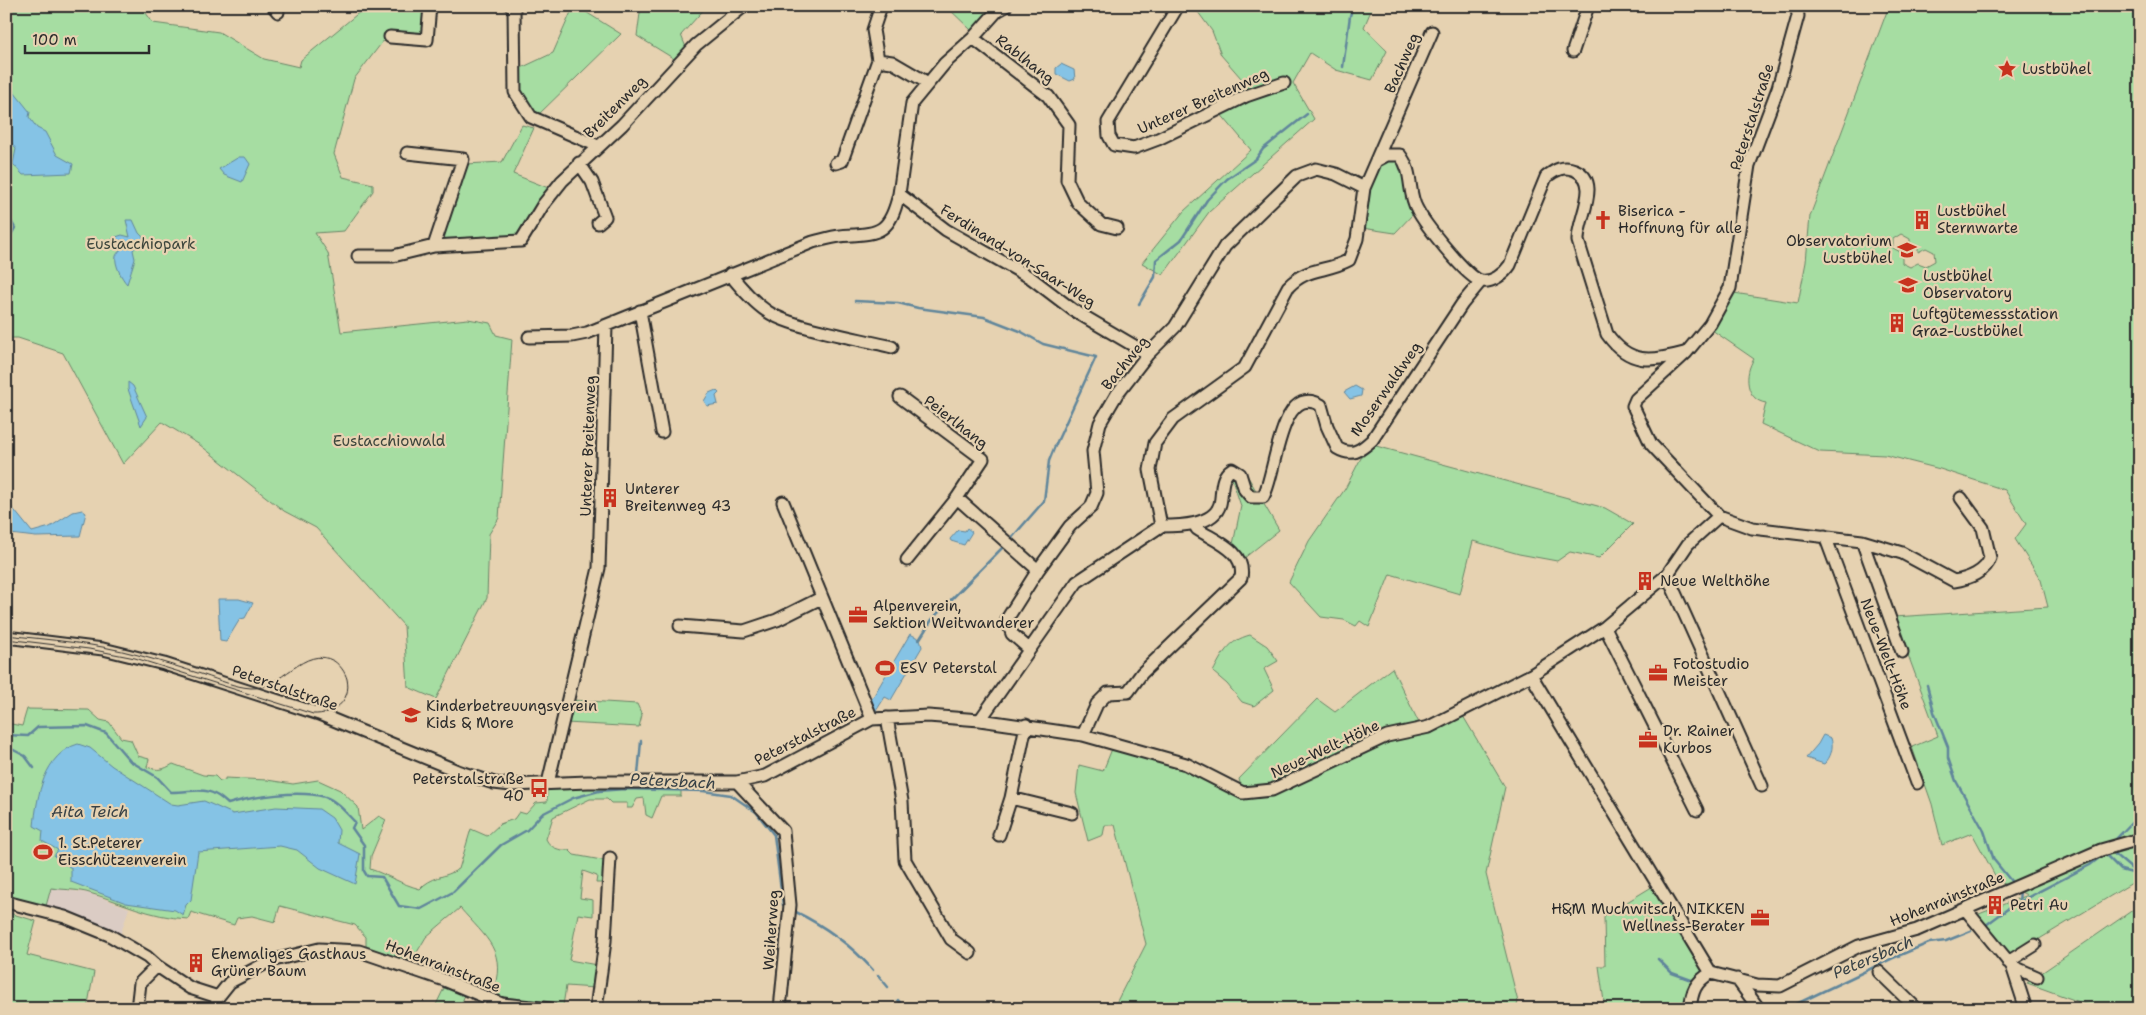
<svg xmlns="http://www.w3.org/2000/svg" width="2146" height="1015" viewBox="0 0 2146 1015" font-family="'Shantell Sans',sans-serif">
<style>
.built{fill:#dbccc4}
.green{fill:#a6dda2;stroke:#688466;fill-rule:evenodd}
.water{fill:#85c3e5;stroke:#61869b}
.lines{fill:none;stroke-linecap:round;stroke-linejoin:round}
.stream{stroke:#61869b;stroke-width:2.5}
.minor-casing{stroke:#2b2b2b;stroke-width:15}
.minor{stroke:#e6d2b1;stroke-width:11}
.tram{stroke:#2b2b2b;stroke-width:1}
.labels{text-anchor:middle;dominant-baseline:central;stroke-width:4.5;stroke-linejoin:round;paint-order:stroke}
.street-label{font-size:15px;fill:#2b2b2b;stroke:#e6d2b1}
.poi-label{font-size:15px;fill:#2b2b2b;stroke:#e6d2b1;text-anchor:start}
.park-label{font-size:15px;fill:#3d463d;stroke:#e6d2b1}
.water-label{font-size:16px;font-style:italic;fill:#384247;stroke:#e6d2b1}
</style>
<rect width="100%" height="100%" fill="#e6d2b1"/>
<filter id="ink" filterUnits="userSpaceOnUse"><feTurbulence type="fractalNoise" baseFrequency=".02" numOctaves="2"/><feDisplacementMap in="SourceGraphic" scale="10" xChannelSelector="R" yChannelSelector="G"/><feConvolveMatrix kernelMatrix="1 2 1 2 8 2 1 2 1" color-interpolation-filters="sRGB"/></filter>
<g filter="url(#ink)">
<path class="built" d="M51,888L89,893L129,908L121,933L46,906Z"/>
<path class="green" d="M6,6H141L153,23L219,32L264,59L299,67L301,60L367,6H428L422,37L387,36L354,79L334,154L343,177L373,184V191L344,231L315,233L328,253L341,332L468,319L490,323L496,335L512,339L499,518L489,534L487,598L436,699L408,687L404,626L316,528L284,511L200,445L162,422L123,464L63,353L18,338H6Z
M641,6H707L681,35L687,50L676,60L637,36Z
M946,6H995L972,31Z
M1196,6H1373L1364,27L1387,51L1372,80L1336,70L1310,53L1293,83L1314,119L1209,212L1163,275L1142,263L1184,211L1251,150L1214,106L1241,78L1221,55L1212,31L1195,8Z
M1889,6H2140V883L2137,880L2008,958L1974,916L2027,895L1998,881L1972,833L1942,845L1932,804L1912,747L1938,736L1894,617L2048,607L2041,580L2015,539L2026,524L2005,490L1940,469L1885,455L1820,452L1761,424L1766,403C1745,400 1744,373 1754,359L1712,330L1734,293L1798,303L1806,262L1810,216ZM1901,234L1910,239V247L1914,245L1918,248V252L1926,248L1934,252L1935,261L1926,266L1918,263L1910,267L1902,263V253L1893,248V239Z
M581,9L621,34L537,116L521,97V68L553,53L571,12Z
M522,125L534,128L513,174L551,189L522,235L503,239L445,242L442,239L466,164L502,162Z
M1390,158L1399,160L1414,213L1395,233L1362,228C1365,202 1365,173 1390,158Z
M1376,446L1605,508L1633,524L1599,558L1570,552L1557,561L1519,554L1473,541L1460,594L1390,574L1369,627L1360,621L1356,626L1344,620L1321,617L1289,582L1309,541L1345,489L1361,458Z
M1244,470L1279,530L1243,559L1232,549L1241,506L1231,476Z
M1250,635L1267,646L1278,661L1264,669L1274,690L1254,706L1242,702L1227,684L1213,672C1223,653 1228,641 1250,635Z
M1392,668L1419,723L1381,735L1265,788L1241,786L1239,779L1317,699L1335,712Z
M572,700L637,704L642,715L639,727L566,723Z
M27,709L89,710L100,720L109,722L121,738L131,740L138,756L149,759L147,767C158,771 163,770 173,764L203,775L215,776L220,781L225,780V778L267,780L293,784L318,780L340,790L358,807L361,830L379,816L386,820L371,856L370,869C388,875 401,884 420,889C430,877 446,877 459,869L471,829L487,836L500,824L514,819L519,812L526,814L536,803L547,802V789L593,785L681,788V796H661L652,818L646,815L644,798L637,799L632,808H627V803H611L607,799H590L553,817L546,839C550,848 560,851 569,850L574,855L607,861L603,883H596L597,876L583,871L580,898L593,900V916L578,914L569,960L597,965L595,988L566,986L563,1006L492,995C508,951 487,939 460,908L426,937L413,959L404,960L366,948V937L355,925L280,906L275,922L252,916L237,918L234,925L191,912L188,919C148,917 123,902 86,892C74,889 63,890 51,888L46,906L6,895V723L22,726Z
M1463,716L1505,787L1486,874L1518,1002L1516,1009H1113L1146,944L1115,825H1105L1103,835L1088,841L1076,793L1079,765L1103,771L1114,744L1142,751L1243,793L1272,790L1387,736Z
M1655,885L1706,970C1692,981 1689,991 1687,1009H1605L1599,966H1605L1604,916Z
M2140,905V1009H2099L2027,983Z
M6,912L36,921L27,955L94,972L87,1009H6Z
M445,986L465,994L462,1003L469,1009H434Z"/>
<path class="water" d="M1061,64L1074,70L1075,79L1070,81L1056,74V68Z
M6,82L30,112L29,117L37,128L45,132L57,155L73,164L71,173L23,175L13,164L16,149L6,136Z
M239,157H245L250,164L242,182L224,175L219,169Z
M126,220H133L139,233L145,239L133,250L135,259L127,284C122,279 114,264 116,256C117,253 122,248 124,246L122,243L111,249L113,238L122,235L130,237Z
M128,382L133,386L147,417L141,426L128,389Z
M1355,386L1362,390L1361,396L1350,399L1344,392Z
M716,390L719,393L716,396L718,404L707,406L704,401L709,393Z
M6,500L32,532L50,527L73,512L82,510L86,513L80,536L36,537L10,534L6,522Z
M967,528L972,532L964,545L951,541L950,539L958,530L965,531Z
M218,599H239L253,603L245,618L240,619L226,642L220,641Z
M910,634L920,639L922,647L891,700L885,697L876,711L872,710L870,702Z
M1823,735L1831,738C1834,747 1831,758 1824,764L1806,758L1818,744Z
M78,744L90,748L112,766L171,804L178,805L204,801L233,814L276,807L319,809L332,818L339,830L338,843L360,854L355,884L320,868L297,850L280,846L198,852L191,900L186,905L183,915L175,910L126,903L71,882V868L54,856L58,850L42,841L43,831L34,826C37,796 44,754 78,744Z"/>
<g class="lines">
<path class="stream" d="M1343,67L1350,16L1353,6
M6,212L15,228L11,235L6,236
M855,301L898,303L918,308L984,317L1020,331L1043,344L1096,357L1055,446L1049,461L1044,501L1010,540
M1139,304L1155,277L1156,260L1181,240L1207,200L1227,179L1256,159L1263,149L1307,114
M919,640L933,618L1005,545
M1927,685L1934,712L1948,747V758L1956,781L1984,831L1994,860L2011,881
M6,735L28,736L38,727L87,726L106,733L130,761L157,777L171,792C198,792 207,784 228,804C253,796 300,790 325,797C337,801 346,813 355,822L352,828L364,845V871L367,876L382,877L399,906L421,909L453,892L501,845L527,830L542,814L573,798L599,791L624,789L703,791L731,795L756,812L774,835L783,905L786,907
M6,746L25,756L34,768
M638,775L641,741
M2115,840L2140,814
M2112,852L2133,870
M2105,854L2121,870L2140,875
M2019,902L2020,890
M794,911C825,926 850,944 873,970
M1986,925L2013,905L2090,865L2104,854
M1658,959L1672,973L1694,981
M878,975L888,987
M898,1000L905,1009
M1786,1009L1893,958L1929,943L1946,941L1971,931"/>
<g class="minor-casing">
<path id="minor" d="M273,6L278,12
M511,6L514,8L515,92L531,117L598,146
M881,6L873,30L878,60L892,62L928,83
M1178,6L1108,122L1109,136L1114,145L1134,148L1158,139L1246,96L1284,83
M390,37L427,40L430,6
M973,38L1048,96L1069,125L1067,180L1078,203L1101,224L1117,228
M1573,51L1588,6
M407,153L463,159L434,246
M1376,161L1387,155H1400C1414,173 1407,192 1417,209C1424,223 1467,278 1481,281C1492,283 1504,274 1510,265L1546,177C1555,170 1563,165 1575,170C1603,182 1577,219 1578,241L1607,334C1629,365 1651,362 1684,353
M579,163L592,182L605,217L598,223
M836,163L842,161L878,60
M899,194L946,230L1031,278L1073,310L1148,354
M358,256H393L434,246L521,241L543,205L562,181L622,125L696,45L744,6
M730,274C741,288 753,302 768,312C792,328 862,339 892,347
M640,311L662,432
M529,337L572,336L587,333L813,242C822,240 831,237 840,236C878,233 889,236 899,194L912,103L945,63L973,38L997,11L1006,6
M900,397L983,459L957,498L907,560
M957,498L1038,570
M783,502L872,719
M1719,516L1752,528L1862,541L1902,553L1954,581C1968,579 1986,572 1990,558L1983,528L1961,498
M1161,526C1178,526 1214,526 1220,504C1223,492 1219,477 1232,469L1240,474L1245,490L1251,497H1263C1276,477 1279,381 1321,405L1327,426L1337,448C1352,457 1360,451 1372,440L1462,304L1481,281
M1825,536L1917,783
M1862,541L1902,652
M1667,575L1762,786
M680,626L744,631L777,620L821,598
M1605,627L1697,810
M6,637L103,649L164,664L319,714L460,772L494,783L511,785L588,782H737L765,776L872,719L928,716L980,720L1077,582L1161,526L1150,470L1155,443L1173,419L1245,367L1288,287C1308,266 1325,273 1349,260L1357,239L1364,188L1432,32
M1029,649L1012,634L1007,619L1038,570L1070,526L1091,507L1097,493L1093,451L1100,423L1117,394L1148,354L1175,327L1225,246L1297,176L1316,169L1336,174L1364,188
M1531,675L1711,973
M887,718L902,801L905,860L951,939L970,953
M980,720L1083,735L1186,764L1243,793L1272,790L1387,736L1429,727L1531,675L1605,627L1667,575L1688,544L1719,516L1651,444L1633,406L1636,399L1686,353L1710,324L1730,288L1749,165L1778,88L1798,16L1797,6
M1083,735L1097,704L1108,693L1128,692L1142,673L1241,578C1246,551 1217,542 1197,529L1194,524
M737,782L783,831L790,905L780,1009
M548,783L599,568L606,326
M1011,798L1072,813
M999,835L1011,798L1026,725
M6,902L65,917L109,935L147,957L157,966L190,988L218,997
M1966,910L2012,966L2026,1009
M2008,962L2035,945
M2012,966L2037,977
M1879,972L1917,1009
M1737,979L1759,1009
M137,1009L140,983L157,966
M215,1009L218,997L230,982L270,961L319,949L359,951L444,980L502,1004L551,1009
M596,1009L605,941L610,858
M1690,1009C1692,991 1695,982 1711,973L1757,985L1780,986L1859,946L1917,930L2101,850L2140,839"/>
</g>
<use href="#minor" class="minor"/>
<path class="tram" d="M6,635C50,640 95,643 138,655C160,661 182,668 204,675C219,680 235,687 251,688C281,690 304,644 334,661C340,665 345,672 347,679C352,701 333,715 313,714L135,658L89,649L6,639"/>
</g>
</g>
<defs>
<g id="sight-bare" transform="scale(1.5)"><path d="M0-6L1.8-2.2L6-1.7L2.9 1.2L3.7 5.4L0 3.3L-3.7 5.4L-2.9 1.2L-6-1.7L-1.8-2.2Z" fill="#c8321e" stroke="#e6d2b1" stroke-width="2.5" paint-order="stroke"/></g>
<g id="church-bare" transform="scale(1.5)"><path d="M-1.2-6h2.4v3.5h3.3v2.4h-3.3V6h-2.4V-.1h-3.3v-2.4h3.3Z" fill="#c8321e" stroke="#e6d2b1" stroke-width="2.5" paint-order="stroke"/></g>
<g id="building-bare" transform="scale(1.5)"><path d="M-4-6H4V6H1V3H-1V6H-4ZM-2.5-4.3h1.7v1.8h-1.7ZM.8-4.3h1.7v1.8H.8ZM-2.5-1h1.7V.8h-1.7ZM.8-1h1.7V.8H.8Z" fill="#c8321e" stroke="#e6d2b1" stroke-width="2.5" paint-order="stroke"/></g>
<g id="university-bare" transform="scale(1.5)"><path d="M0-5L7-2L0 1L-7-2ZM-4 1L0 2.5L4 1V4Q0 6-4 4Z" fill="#c8321e" stroke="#e6d2b1" stroke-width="2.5" paint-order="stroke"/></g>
<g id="office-bare" transform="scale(1.5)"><path d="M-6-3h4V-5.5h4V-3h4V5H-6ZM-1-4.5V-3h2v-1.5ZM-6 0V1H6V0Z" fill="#c8321e" stroke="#e6d2b1" stroke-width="2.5" paint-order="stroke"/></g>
<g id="stadium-bare" transform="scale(1.5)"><path d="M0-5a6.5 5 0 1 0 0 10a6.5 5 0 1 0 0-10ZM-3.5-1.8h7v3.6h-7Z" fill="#c8321e" stroke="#e6d2b1" stroke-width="2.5" paint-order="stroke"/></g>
<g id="school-bare" transform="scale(1.5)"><path d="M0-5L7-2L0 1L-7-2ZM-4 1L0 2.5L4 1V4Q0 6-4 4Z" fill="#c8321e" stroke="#e6d2b1" stroke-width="2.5" paint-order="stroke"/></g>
<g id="bus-bare" transform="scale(1.5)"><path d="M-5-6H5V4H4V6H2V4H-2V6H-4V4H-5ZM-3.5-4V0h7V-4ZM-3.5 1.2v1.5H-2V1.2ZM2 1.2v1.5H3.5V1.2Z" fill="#c8321e" stroke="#e6d2b1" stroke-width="2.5" paint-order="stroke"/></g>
</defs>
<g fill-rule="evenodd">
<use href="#sight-bare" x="2007" y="69"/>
<use href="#church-bare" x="1603" y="220"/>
<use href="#building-bare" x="1922" y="220"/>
<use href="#university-bare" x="1907" y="250"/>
<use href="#university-bare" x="1908" y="285"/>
<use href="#building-bare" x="1897" y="323"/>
<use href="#building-bare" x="610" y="498"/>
<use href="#building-bare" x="1645" y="581"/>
<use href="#office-bare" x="858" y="615"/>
<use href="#stadium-bare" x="885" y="668"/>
<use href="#office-bare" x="1658" y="673"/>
<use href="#school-bare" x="411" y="715"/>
<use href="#office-bare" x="1648" y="740"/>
<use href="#bus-bare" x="539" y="788"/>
<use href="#stadium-bare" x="43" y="852"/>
<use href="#building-bare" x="1995" y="905"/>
<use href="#office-bare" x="1760" y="918"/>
<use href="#building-bare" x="196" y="963"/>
</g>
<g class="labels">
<g class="street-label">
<text transform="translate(1025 59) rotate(38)">Rablhang</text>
<text transform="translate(1402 63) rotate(-66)">Bachweg</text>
<text transform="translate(1203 101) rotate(-24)">Unterer Breitenweg</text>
<text transform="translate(615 107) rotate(-45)">Breitenweg</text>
<text transform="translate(1752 117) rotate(-72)">Peterstalstraße</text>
<text transform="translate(1018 256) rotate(32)">Ferdinand-von-Saar-Weg</text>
<text transform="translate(1125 363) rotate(-51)">Bachweg</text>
<text transform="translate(1386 389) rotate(-55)">Moserwaldweg</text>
<text transform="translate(956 422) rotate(38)">Peierlhang</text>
<text transform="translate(588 446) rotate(-88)">Unterer Breitenweg</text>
<text transform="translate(1886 654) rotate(69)">Neue-Welt-Höhe</text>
<text transform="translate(285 688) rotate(19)">Peterstalstraße</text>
<text transform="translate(805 736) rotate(-27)">Peterstalstraße</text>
<text transform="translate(1325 749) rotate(-25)">Neue-Welt-Höhe</text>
<text transform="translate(1947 899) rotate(-22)">Hohenrainstraße</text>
<text transform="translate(771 930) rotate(-86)">Weiherweg</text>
<text transform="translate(443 966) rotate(21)">Hohenrainstraße</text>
</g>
<g class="poi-label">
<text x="2022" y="69">Lustbühel</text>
<text x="1618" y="211">Biserica -<tspan x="1618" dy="17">Hoffnung für alle</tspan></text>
<text x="1937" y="211">Lustbühel<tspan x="1937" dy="17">Sternwarte</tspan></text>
<text x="1892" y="241" text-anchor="end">Observatorium<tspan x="1892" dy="17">Lustbühel</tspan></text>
<text x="1923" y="276">Lustbühel<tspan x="1923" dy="17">Observatory</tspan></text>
<text x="1912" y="314">Luftgütemessstation<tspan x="1912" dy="17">Graz-Lustbühel</tspan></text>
<text x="625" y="489">Unterer<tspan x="625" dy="17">Breitenweg 43</tspan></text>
<text x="1660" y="581">Neue Welthöhe</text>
<text x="873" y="606">Alpenverein,<tspan x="873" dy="17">Sektion Weitwanderer</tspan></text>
<text x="1673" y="664">Fotostudio<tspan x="1673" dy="17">Meister</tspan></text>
<text x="900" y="668">ESV Peterstal</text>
<text x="426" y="706">Kinderbetreuungsverein<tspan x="426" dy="17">Kids &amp; More</tspan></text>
<text x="1663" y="731">Dr. Rainer<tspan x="1663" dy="17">Kurbos</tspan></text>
<text x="524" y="779" text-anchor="end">Peterstalstraße<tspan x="524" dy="17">40</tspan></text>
<text x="58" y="843">1. St.Peterer<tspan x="58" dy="17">Eisschützenverein</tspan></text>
<text x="2010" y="905">Petri Au</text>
<text x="1745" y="909" text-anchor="end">H&amp;M Muchwitsch, NIKKEN<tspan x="1745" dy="17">Wellness-Berater</tspan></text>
<text x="211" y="954">Ehemaliges Gasthaus<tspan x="211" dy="17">Grüner Baum</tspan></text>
</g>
<g class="park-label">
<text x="141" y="244">Eustacchiopark</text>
<text x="389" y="441">Eustacchiowald</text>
</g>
<g class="water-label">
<text transform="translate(673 781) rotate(3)">Petersbach</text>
<text x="90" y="811">Aita Teich</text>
<text transform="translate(1873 957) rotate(-23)">Petersbach</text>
</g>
</g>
<rect width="2146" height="1015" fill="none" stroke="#e6d2b1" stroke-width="25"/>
<rect x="12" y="12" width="2121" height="990" fill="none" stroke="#2b2b2b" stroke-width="2" filter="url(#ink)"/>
<path d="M25 45v8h124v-8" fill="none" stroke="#2b2b2b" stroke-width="2.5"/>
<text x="32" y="45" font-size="15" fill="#2b2b2b" stroke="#e6d2b1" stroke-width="4" paint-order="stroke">100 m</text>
</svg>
